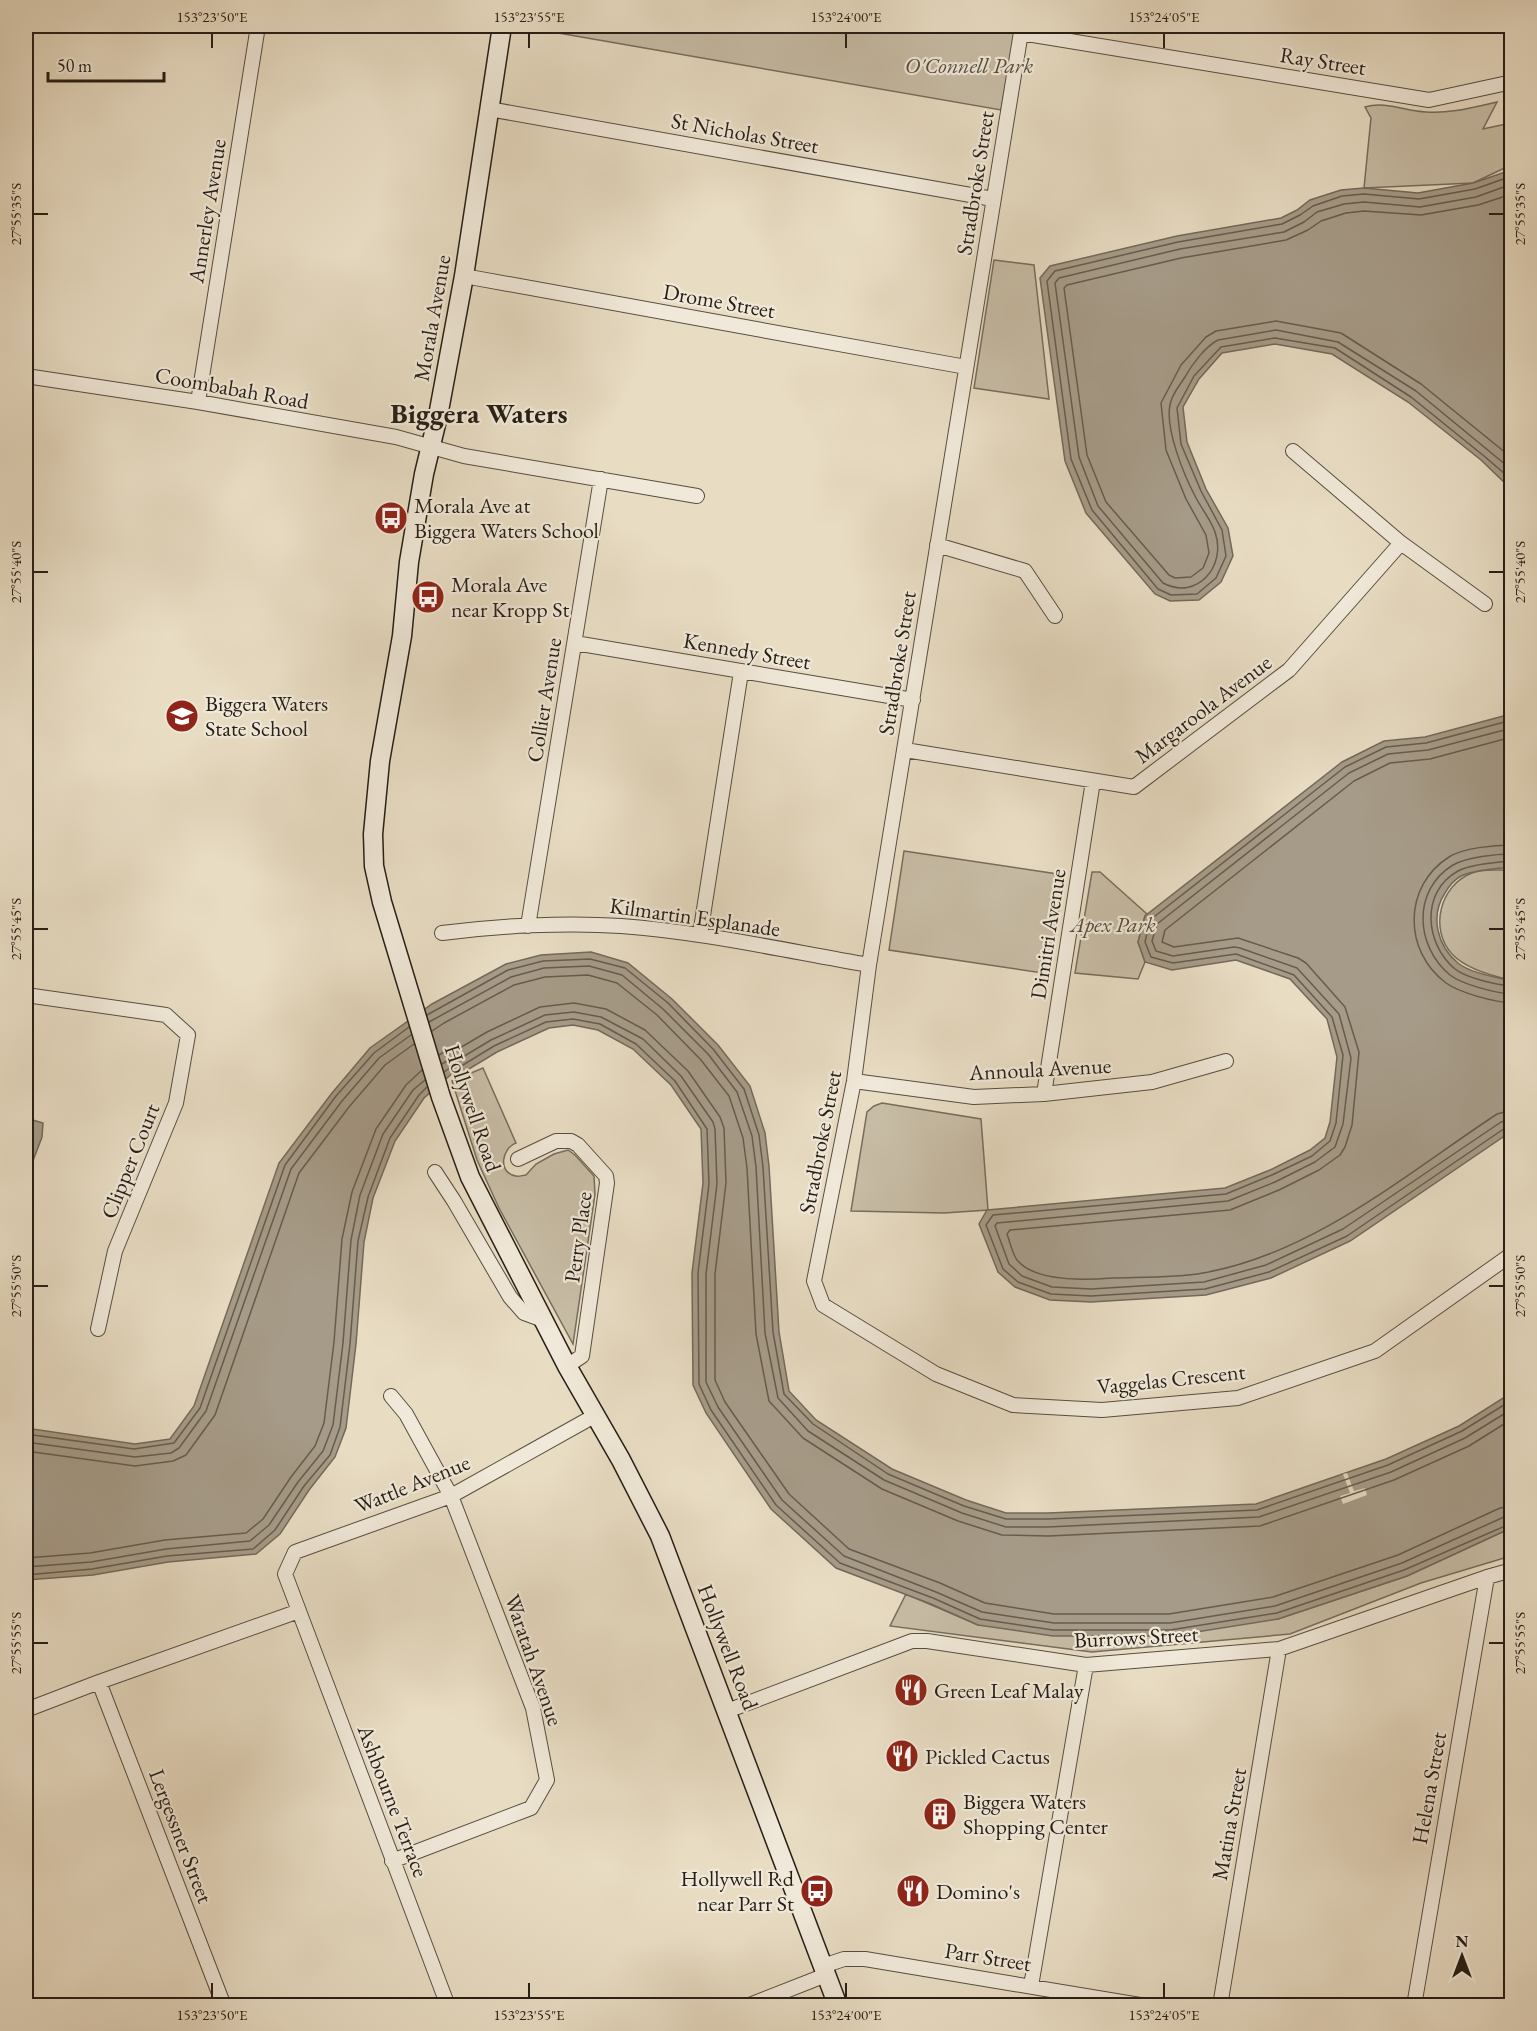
<svg xmlns="http://www.w3.org/2000/svg" width="1537" height="2031" viewBox="0 0 1537 2031" font-family="'EB Garamond',serif">
<style>
.green{fill:#c7bca5;stroke:#766d5d;stroke-width:1.5}
.water{fill:#a69b88;stroke:#73695a;stroke-width:1.5}
.pier{fill:#e8dcc3}
.lines{fill:none;stroke-linecap:round;stroke-linejoin:round}
.shore{stroke:#665c4e;stroke-width:1.5}
.minor-casing{stroke:#564e40;stroke-width:16}
.secondary-casing{stroke:#261e15;stroke-width:21}
.minor{stroke:#f0e8d8;stroke-width:14}
.secondary{stroke:#f0e8d8;stroke-width:18}
.ticks{fill:none;stroke:#261e15;stroke-width:2}
.labels{text-anchor:middle;dominant-baseline:central;stroke-width:4.5;stroke-linejoin:round;paint-order:stroke}
.street-label{font-size:22px;fill:#261e15;stroke:#f0e8d8}
.park-label{font-size:22px;font-style:italic;fill:#564d40;stroke:#f0e8d8}
.poi-label{font-size:22px;fill:#261e15;stroke:#f0e8d8;text-anchor:start}
.district-label{font-size:28px;font-weight:bold;fill:#261e15;stroke:#f0e8d8}
.neatline{fill:none;stroke:#261e15;stroke-width:2}
.ticks-label{font-size:15px;text-anchor:middle;fill:#261e15}
</style>
<rect width="100%" height="100%" fill="#e8dcc3"/>
<filter id="stains"><feTurbulence type="fractalNoise" baseFrequency=".00333" numOctaves="4"/><feColorMatrix values="0 0 0 0 .2 0 0 0 0 .09 0 0 0 0 .02 0 0 0 .5 -.17"/></filter>
<radialGradient id="worn" r=".72"><stop offset=".6" stop-color="#630" stop-opacity="0"/><stop offset="1" stop-color="#630" stop-opacity=".3"/></radialGradient>
<path class="green" d="M518,26H1016L1001,110Z
M1497,102L1483,129L1511,123V165L1473,183L1364,188L1371,118L1365,107C1385,101 1405,111 1426,112C1449,114 1474,107 1497,102Z
M994,260L1034,265L1049,399L974,388Z
M904,851L1064,875L1049,974L889,950Z
M1495,870H1511V980C1492,976 1466,969 1452,954C1429,929 1440,885 1472,873C1479,870 1487,870 1495,870Z
M1092,872H1100L1147,914L1145,916L1138,942L1145,962L1138,979L1075,973Z
M483,1068L516,1143C502,1148 497,1173 516,1176C519,1177 523,1175 526,1175L536,1164L554,1154L568,1150L575,1155L594,1176L595,1194L573,1344L499,1208L477,1160L452,1081Z
M882,1103L981,1119L988,1210L944,1213L851,1211L867,1112L874,1106Z
M1511,1528V1556L1421,1583L1290,1634L1092,1652L890,1626L906,1594L978,1625L1278,1619L1407,1576Z"/>
<path class="water" d="M1511,170V489L1481,460L1408,402L1332,354L1275,344L1222,353L1199,379L1183,407L1187,442L1206,489L1228,528L1233,556L1221,582L1199,600L1170,601L1155,594L1086,513L1065,461L1040,278L1050,266L1177,236L1281,218L1297,210L1310,200L1341,190L1364,188L1418,193L1473,183Z
M1511,714V867C1496,869 1476,869 1461,876C1454,880 1449,886 1445,893C1430,916 1437,946 1458,963C1470,973 1496,977 1511,981V1133H1509L1350,1241L1271,1278L1206,1295L1091,1302L1050,1300L1015,1287L998,1272L979,1224L987,1210L1225,1188L1270,1170L1310,1150L1325,1138L1330,1122L1337,1057L1327,1019L1290,979L1236,960L1172,970L1145,962L1138,942L1145,916L1342,762L1384,741L1425,737Z
M591,952L628,963L672,999L718,1045L750,1086L765,1133L769,1166L779,1332L789,1391L816,1420L892,1469L966,1500L1006,1513H1048L1256,1504L1386,1459L1459,1426L1511,1393V1528L1407,1576L1278,1619L1171,1636H1053L978,1625L931,1604L836,1568L771,1509L706,1413L693,1385L692,1273L703,1183L701,1129L671,1085L633,1049L598,1030L573,1025L549,1028L497,1052L464,1072H454L424,1098L395,1141L373,1198L364,1242L356,1344L346,1428L335,1457L309,1490L280,1534L256,1554L168,1562L93,1575L26,1580V1428L135,1444L170,1439L194,1406L279,1163L332,1093L370,1048L432,1004L506,964L541,955Z
M26,1118L43,1123L42,1137L26,1179Z"/>
<path class="pier" d="M1347,1473L1354,1491L1365,1488L1367,1495L1343,1504L1340,1496L1350,1493L1343,1474Z"/>
<g class="lines">
<path class="shore" d="M1512,176L1475,189L1419,199L1364,194L1342,196L1313,206L1300,215L1282,224L1178,242L1055,271L1047,281L1071,459L1092,510L1158,589L1171,595L1197,594L1216,578L1226,556L1222,530L1201,491L1181,444L1177,408L1194,376L1221,347L1275,338L1335,348L1411,397L1484,456L1512,480
M1512,184L1476,197L1420,207L1364,202L1344,204L1317,212L1304,222L1284,232L1180,249L1059,278L1055,283L1079,457L1098,506L1163,583C1197,601 1227,566 1215,532C1211,520 1201,508 1195,496C1184,475 1165,429 1170,405C1171,395 1180,385 1185,377C1192,364 1206,346 1218,340L1276,330L1338,342L1416,391L1512,470
M1512,194L1478,205L1421,215L1364,211L1346,213L1321,221L1308,230L1286,240L1181,258L1067,285L1064,288L1087,455L1106,502L1169,575L1175,578L1191,577L1203,568L1209,553L1206,535L1186,499L1166,450L1161,403L1181,365L1206,337L1216,331L1276,321L1341,333L1421,384L1512,458
M1512,720L1426,743L1386,747L1345,767L1150,920L1145,942L1151,957L1173,963L1236,954L1294,975L1332,1017L1343,1055L1336,1123L1330,1141L1312,1156L1272,1175L1226,1194L993,1215L986,1225L1003,1269L1018,1282L1051,1294L1091,1296L1205,1289L1269,1272L1347,1236L1505,1128L1512,1127
M1512,728L1428,750L1388,754L1349,773L1157,924L1152,941L1156,951L1173,956L1234,947L1240,948L1297,968L1339,1014L1351,1058L1343,1124L1335,1147L1315,1162L1275,1182L1228,1201L997,1223L995,1226L1009,1264L1022,1276L1052,1287L1091,1289L1204,1282L1266,1265L1343,1229L1501,1122L1512,1119
M1512,737L1430,759L1390,763L1354,781L1165,930L1162,942L1174,947L1238,938L1298,958L1306,963L1345,1007L1359,1052L1352,1125L1345,1147L1340,1155L1319,1170L1279,1190L1230,1210L1010,1230L1007,1234C1010,1242 1012,1253 1017,1260C1035,1282 1087,1280 1112,1278C1142,1277 1174,1278 1203,1273C1313,1254 1406,1174 1497,1114L1512,1110
M1512,845C1494,845 1463,848 1449,857C1403,886 1403,951 1446,983C1460,993 1494,1002 1512,1003
M1512,854C1496,854 1467,857 1453,865C1412,890 1415,946 1450,975C1463,985 1496,993 1512,994
M1512,861C1497,862 1471,864 1458,871C1420,892 1425,944 1455,969C1466,978 1497,985 1512,986
M427,1015L508,970L543,961L590,959L625,968L668,1003L713,1049L744,1089L759,1135L763,1167L773,1332L784,1394L813,1424L888,1474L964,1506L1006,1519H1048L1257,1510L1388,1465L1462,1431L1512,1400
M429,1022L511,977L544,968L589,966L622,975L663,1009L708,1054L737,1092L752,1136L756,1167L765,1333L778,1398L808,1431L884,1480L962,1513L1006,1527H1048L1259,1517L1391,1472L1465,1438L1512,1409
M432,1031L444,1023L514,985L545,977L588,975L617,983L657,1015L701,1060L729,1096L743,1138L747,1168L756,1334L769,1401L803,1438L882,1489L958,1521L1002,1535L1049,1536L1260,1526L1394,1480L1469,1446L1512,1419
M439,1055L446,1051L458,1049L487,1032L540,1007L574,1003L606,1009L645,1030L688,1071L720,1117L724,1128L726,1183L715,1274V1380L725,1402L789,1494L849,1549L940,1583L985,1603L1054,1614H1169L1273,1597L1398,1555L1500,1508L1512,1506
M442,1064L450,1059L461,1058L491,1040L545,1015L574,1012L601,1017L643,1039L681,1076L713,1122L715,1129L717,1184L706,1274V1382L718,1407L782,1500L844,1556L936,1592L982,1612L1054,1623H1170L1275,1606L1402,1563L1504,1517L1512,1515
M444,1072L451,1067L463,1065L494,1046L546,1022L573,1019L600,1024L636,1044L675,1081L707,1129L709,1184L698,1273L699,1384L711,1410L776,1505L840,1563L933,1598L980,1619L1053,1630H1170L1277,1613L1404,1570L1512,1523
M26,1434L134,1449L174,1443L200,1408L285,1165L336,1096L374,1053L409,1027
M26,1442L135,1457L171,1453L179,1448L206,1411L291,1169L342,1101L379,1058L411,1035
M26,1451L135,1466L173,1461L186,1455L215,1415L299,1173L349,1107L385,1065L414,1044
M26,1558L90,1553L165,1540L246,1533L263,1519L291,1477L315,1446L324,1423L334,1342L342,1239L352,1192L376,1129L406,1085L422,1070
M26,1567L91,1562L166,1549L250,1541L269,1525L298,1482L323,1451L333,1425L343,1343L351,1240L360,1195L383,1134L413,1090L425,1080
M26,1575L92,1569L167,1556L253,1549L275,1530L304,1486L330,1455L340,1427L350,1344L358,1241L368,1197L390,1138L419,1095L427,1087"/>
<g class="minor-casing">
<path id="minor" d="M1022,26L869,965L854,1081L814,1281L823,1305L936,1374L1013,1405L1102,1410L1238,1398L1375,1351L1512,1254
M1021,33L1429,100L1512,82
M489,109L993,199
M464,276L966,367
M26,376L198,402L396,437L464,456L697,496
M198,402L258,26
M1293,451L1401,543L1485,604
M937,545L1025,571L1055,616
M575,643L913,700
M905,750L1134,787L1289,670L1401,543
M528,926L601,479
M442,933C496,926 566,922 621,926C704,932 787,951 869,965
M700,935L741,672
M26,995L166,1015L188,1035L176,1103L115,1251L98,1329
M854,1081L974,1097L1044,1094L1152,1082L1226,1061
M1044,1094L1093,781
M518,1159L556,1141H571L578,1145L606,1176L607,1183L582,1356L567,1366
M435,1172L454,1201L510,1297L524,1313L543,1320
M391,1396L406,1414L451,1496L533,1708L547,1780L531,1808L392,1861
M99,1682L224,2006
M26,1710L99,1682L299,1611
M727,1711L912,1641H927L1086,1665L1279,1649L1487,1577L1512,1570
M823,1966L844,1959H865L1146,2006
M1031,1986L1086,1665
M448,2006L285,1574L295,1552L451,1496L596,1415
M747,2006L826,1975
M1220,2006L1279,1649
M1414,2006L1487,1577"/>
</g>
<g class="secondary-casing">
<path id="secondary" d="M502,26L464,276L438,416L424,474L409,562L402,636L380,761L373,834L374,866L382,902L441,1097L470,1177L567,1366L621,1460L660,1536L838,2006"/>
</g>
<use href="#minor" class="minor"/>
<use href="#secondary" class="secondary"/>
</g>
<path class="ticks" d="M212,33V48M529,33V48M846,33V48M1164,33V48M33,214H48M1489,214H1504M33,572H48M1489,572H1504M33,929H48M1489,929H1504M33,1286H48M1489,1286H1504M33,1643H48M1489,1643H1504M212,1983V1998M529,1983V1998M846,1983V1998M1164,1983V1998"/>
<defs>
<g id="bus-disc" transform="scale(1.725)"><circle r="9.5" fill="#8f2418" stroke="#f0e8d8"/><path d="M-5-6H5V4H4V6H2V4H-2V6H-4V4H-5ZM-3.5-4V0h7V-4ZM-3.5 1.2v1.5H-2V1.2ZM2 1.2v1.5H3.5V1.2Z" fill="#fff"/></g>
<g id="school-disc" transform="scale(1.725)"><circle r="9.5" fill="#8f2418" stroke="#f0e8d8"/><path d="M0-5L7-2L0 1L-7-2ZM-4 1L0 2.5L4 1V4Q0 6-4 4Z" fill="#fff"/></g>
<g id="restaurant-disc" transform="scale(1.725)"><circle r="9.5" fill="#8f2418" stroke="#f0e8d8"/><path d="M-5-6h1v4h1v-4h1v4h1v-4h1v5L-1.5 .5V6h-2V.5L-5-1ZM5-6V6H3V1.5H1.5Q1.5-4 5-6Z" fill="#fff"/></g>
<g id="building-disc" transform="scale(1.725)"><circle r="9.5" fill="#8f2418" stroke="#f0e8d8"/><path d="M-4-6H4V6H1V3H-1V6H-4ZM-2.5-4.3h1.7v1.8h-1.7ZM.8-4.3h1.7v1.8H.8ZM-2.5-1h1.7V.8h-1.7ZM.8-1h1.7V.8H.8Z" fill="#fff"/></g>
</defs>
<g fill-rule="evenodd">
<use href="#bus-disc" x="391" y="518"/>
<use href="#bus-disc" x="428" y="597"/>
<use href="#school-disc" x="182" y="716"/>
<use href="#restaurant-disc" x="911" y="1690"/>
<use href="#restaurant-disc" x="902" y="1756"/>
<use href="#building-disc" x="940" y="1814"/>
<use href="#bus-disc" x="817" y="1891"/>
<use href="#restaurant-disc" x="913" y="1891"/>
</g>
<g class="labels">
<g class="street-label">
<text transform="translate(1323 61) rotate(9)">Ray Street</text>
<text transform="translate(745 133) rotate(10)">St Nicholas Street</text>
<text transform="translate(975 183) rotate(-81)">Stradbroke Street</text>
<text transform="translate(207 211) rotate(-81)">Annerley Avenue</text>
<text transform="translate(719 301) rotate(10)">Drome Street</text>
<text transform="translate(432 318) rotate(-80)">Morala Avenue</text>
<text transform="translate(232 388) rotate(10)">Coombabah Road</text>
<text transform="translate(747 651) rotate(10)">Kennedy Street</text>
<text transform="translate(897 663) rotate(-81)">Stradbroke Street</text>
<text transform="translate(544 700) rotate(-81)">Collier Avenue</text>
<text transform="translate(1203 709) rotate(-37)">Margaroola Avenue</text>
<text transform="translate(695 917) rotate(8)">Kilmartin Esplanade</text>
<text transform="translate(1048 934) rotate(-81)">Dimitri Avenue</text>
<text transform="translate(1040 1069) rotate(-3)">Annoula Avenue</text>
<text transform="translate(473 1108) rotate(71)">Hollywell Road</text>
<text transform="translate(820 1142) rotate(-79)">Stradbroke Street</text>
<text transform="translate(130 1161) rotate(-68)">Clipper Court</text>
<text transform="translate(578 1237) rotate(-82)">Perry Place</text>
<text transform="translate(1171 1379) rotate(-6)">Vaggelas Crescent</text>
<text transform="translate(412 1484) rotate(-22)">Wattle Avenue</text>
<text transform="translate(1136 1637) rotate(-3)">Burrows Street</text>
<text transform="translate(728 1647) rotate(69)">Hollywell Road</text>
<text transform="translate(534 1660) rotate(71)">Waratah Avenue</text>
<text transform="translate(1429 1788) rotate(-80)">Helena Street</text>
<text transform="translate(393 1801) rotate(69)">Ashbourne Terrace</text>
<text transform="translate(1229 1824) rotate(-80)">Matina Street</text>
<text transform="translate(181 1836) rotate(69)">Lergessner Street</text>
<text transform="translate(988 1957) rotate(9)">Parr Street</text>
</g>
<g class="park-label">
<text x="969" y="65">O'Connell Park</text>
<text x="1113" y="924">Apex Park</text>
</g>
<g class="poi-label">
<text x="414" y="505">Morala Ave at<tspan x="414" dy="25">Biggera Waters School</tspan></text>
<text x="451" y="584">Morala Ave<tspan x="451" dy="25">near Kropp St</tspan></text>
<text x="205" y="703">Biggera Waters<tspan x="205" dy="25">State School</tspan></text>
<text x="934" y="1690">Green Leaf Malay</text>
<text x="925" y="1756">Pickled Cactus</text>
<text x="963" y="1801">Biggera Waters<tspan x="963" dy="25">Shopping Center</tspan></text>
<text x="794" y="1878" text-anchor="end">Hollywell Rd<tspan x="794" dy="25">near Parr St</tspan></text>
<text x="936" y="1891">Domino's</text>
</g>
<g class="district-label">
<text x="479" y="413">Biggera Waters</text>
</g>
</g>
<rect width="1537" height="2031" fill="none" stroke="#e8dcc3" stroke-width="66"/>
<g transform="translate(1462 1956)" stroke="#f0e8d8" stroke-width="4.5" paint-order="stroke">
<path d="M0-4.5L10 22L0 15L-10 22Z" fill="#261e15"/>
<text y="-9" font-size="16" font-weight="bold" text-anchor="middle" fill="#261e15">N</text>
</g>
<path d="M48 72v9h116v-9" fill="none" stroke="#261e15" stroke-width="3"/>
<text x="57" y="72" font-size="18" fill="#261e15" stroke="#f0e8d8" stroke-width="4.5" paint-order="stroke">50 m</text>
<rect x="33" y="33" width="1471" height="1965" class="neatline"/>
<g class="ticks-label">
<text x="212" y="22">153°23'50"E</text>
<text x="529" y="22">153°23'55"E</text>
<text x="846" y="22">153°24'00"E</text>
<text x="1164" y="22">153°24'05"E</text>
<text transform="translate(16 214) rotate(-90)" y="5">27°55'35"S</text>
<text transform="translate(1520 214) rotate(-90)" y="5">27°55'35"S</text>
<text transform="translate(16 572) rotate(-90)" y="5">27°55'40"S</text>
<text transform="translate(1520 572) rotate(-90)" y="5">27°55'40"S</text>
<text transform="translate(16 929) rotate(-90)" y="5">27°55'45"S</text>
<text transform="translate(1520 929) rotate(-90)" y="5">27°55'45"S</text>
<text transform="translate(16 1286) rotate(-90)" y="5">27°55'50"S</text>
<text transform="translate(1520 1286) rotate(-90)" y="5">27°55'50"S</text>
<text transform="translate(16 1643) rotate(-90)" y="5">27°55'55"S</text>
<text transform="translate(1520 1643) rotate(-90)" y="5">27°55'55"S</text>
<text x="212" y="2020">153°23'50"E</text>
<text x="529" y="2020">153°23'55"E</text>
<text x="846" y="2020">153°24'00"E</text>
<text x="1164" y="2020">153°24'05"E</text>
</g>
<rect width="100%" height="100%" filter="url(#stains)"/>
<rect width="100%" height="100%" fill="url(#worn)"/>
</svg>
